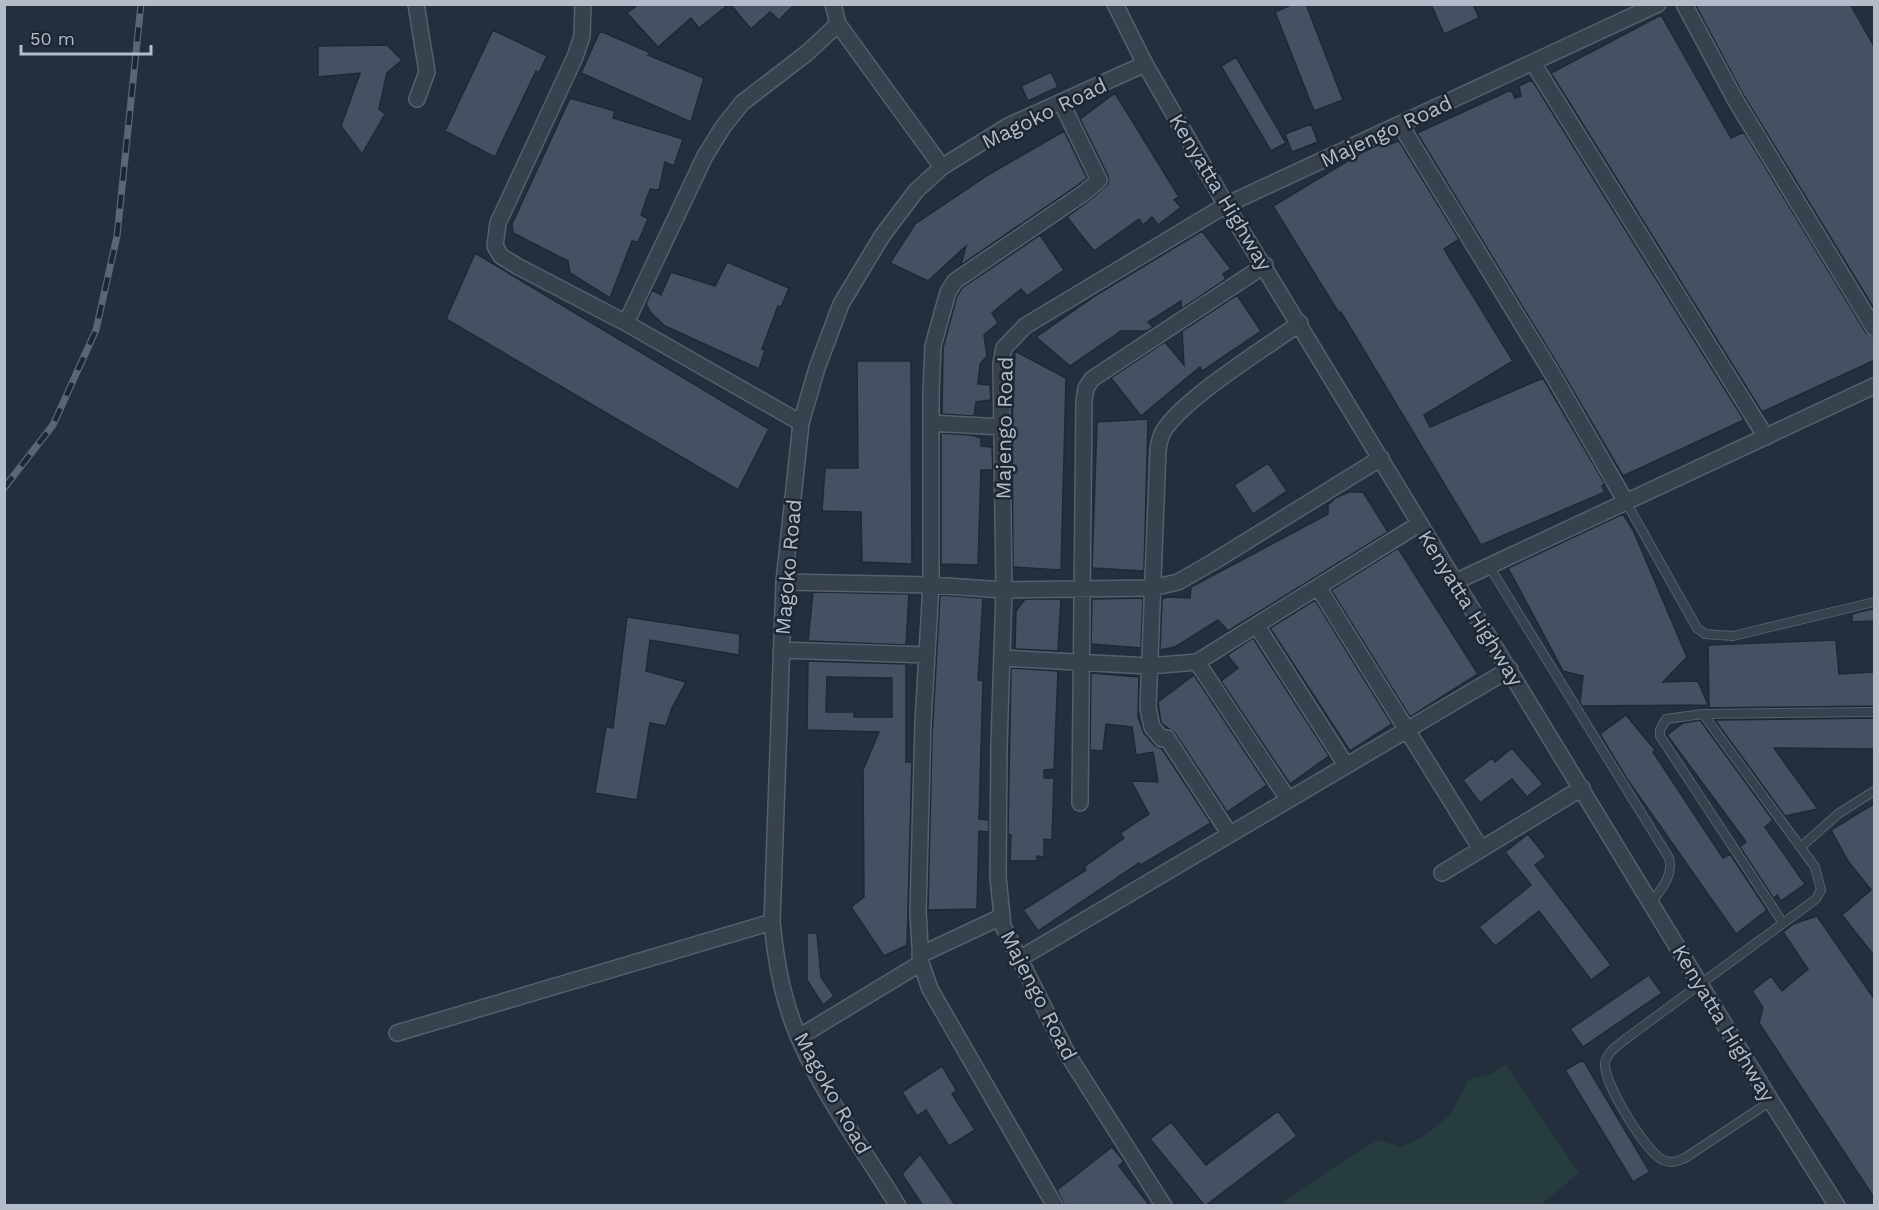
<svg xmlns="http://www.w3.org/2000/svg" width="1879" height="1210" viewBox="0 0 1879 1210" font-family="'Work Sans',sans-serif">
<style>
.green{fill:#263c3f}
.building{fill:#455162;stroke:#1f2835;stroke-width:1.5;fill-rule:evenodd}
.lines{fill:none;stroke-linecap:round;stroke-linejoin:round}
.lane-casing{stroke:#565f6c;stroke-width:10}
.street-casing{stroke:#565f6c;stroke-width:18}
.lane{stroke:#38414e;stroke-width:8}
.street{stroke:#38414e;stroke-width:15}
.rail-casing{stroke:#5a6575;stroke-width:7}
.rail{stroke:#1d2633;stroke-width:4.5;stroke-dasharray:14;stroke-linecap:butt}
.labels{text-anchor:middle;dominant-baseline:central;stroke-width:5;stroke-linejoin:round;paint-order:stroke}
.street-label{font-size:21px;fill:#b4bcc9;stroke:#1d2633}
</style>
<rect width="100%" height="100%" fill="#242f3e"/>
<path class="green" d="M1506,1065L1579,1173L1544,1202L1545,1205H1279L1340,1163L1378,1140L1401,1147L1423,1137L1450,1115L1469,1080L1490,1074Z"/>
<path class="building" d="M639,4H729L699,28L691,18L658,47L627,13Z
M730,4H795L779,20L770,12L751,29Z
M1293,4H1306L1343,100L1314,111L1275,12Z
M1431,4H1473L1479,18L1444,34Z
M1695,4H1850L1875,48V310L1744,96Z
M1661,15L1731,138L1744,132L1866,333L1875,338V360L1762,412L1551,73Z
M493,30L547,56L539,73L536,71L495,157L445,131Z
M600,31L651,53L648,55L704,78L691,122L581,73Z
M387,45L402,60L387,73L379,109L385,114L362,154L341,126L360,73L318,77V46Z
M1236,57L1286,143L1271,151L1221,66Z
M1051,72L1058,87L1028,101L1021,86Z
M1532,80L1744,420L1623,476L1561,370L1417,133L1511,90L1515,98L1521,96L1519,86Z
M1115,93L1179,197L1174,200L1181,207L1158,225L1152,217L1143,225L1139,219L1094,251L1067,217L1090,200L1108,184V176L1080,119Z
M570,98L615,111L613,118L683,139L674,166L665,162L659,190L650,189L641,215L648,219L638,242L632,241L610,298L570,273L568,261L513,233L512,224Z
M1311,124L1318,142L1292,152L1285,134Z
M1064,131L1087,178L1078,185L961,265L966,246L928,281L890,263L915,224L988,175Z
M1388,140L1390,144L1399,141L1459,239L1444,249L1513,361L1424,415L1430,427L1543,378L1605,484L1602,486L1605,492L1481,545L1341,312L1339,313L1273,206L1361,153Z
M1202,231L1231,269L1223,274L1226,279L1181,309V301L1148,322L1153,327L1147,331H1121L1070,366L1036,337L1098,294Z
M1040,235L1064,270L1027,296L1021,289L992,313L998,323L984,335L987,356L980,364L978,384L990,385L991,400L976,402L974,416L942,414L943,348L957,296L962,288Z
M475,253L769,429L738,490L446,319Z
M727,262L789,288L781,307L778,306L762,349L765,350L759,369L665,326L651,313L646,304L652,290L661,295L671,272L715,286Z
M1237,295L1261,331L1202,371L1200,367L1141,416L1111,378L1165,342L1184,365L1182,331Z
M1015,351L1066,378L1061,570L1013,567L1012,426Z
M857,361H911L912,564L862,562L861,512L822,511L825,468H858Z
M1148,419L1144,571L1092,568L1097,422Z
M941,433L971,435L981,438V446L992,447L993,470H981L978,565L941,564Z
M1268,463L1287,491L1253,514L1234,485Z
M1349,492H1363L1388,532L1228,631L1218,620L1175,647L1160,650L1162,599L1167,597L1190,598L1191,587L1328,514V505L1335,498Z
M1623,514L1633,530L1687,657L1663,682L1698,681L1709,707L1708,645L1836,640L1839,674L1875,672V706L1703,708L1707,705L1582,706L1580,702L1583,676L1563,671L1508,568Z
M1398,548L1478,674L1410,717L1331,590Z
M813,592L909,594L906,645L808,641Z
M940,595L983,598L978,680L983,681L979,819L989,820V832L979,831L977,909L928,910L932,737Z
M1143,598L1141,648L1091,644L1092,599Z
M1025,599H1061L1058,651L1015,649L1016,611Z
M1315,600L1392,724L1350,751L1270,628Z
M1875,608V621L1852,622V614Z
M627,617L740,634L739,655L650,640L646,671L686,682L672,708L666,726L650,723L637,800L595,793L606,727L613,728Z
M1253,638L1329,756L1290,784L1221,681L1238,668L1227,655Z
M808,661L906,664V762H912L907,945L884,956L851,907L864,897L863,770L879,732L807,730ZM827,677L892,678V717H854V712H826Z
M1011,668L1058,671L1054,769L1044,770V778H1054L1052,840L1044,839V857L1037,856V861H1010L1011,835L1008,834Z
M1091,673L1139,677L1138,717L1144,733L1155,746L1162,749L1211,823L1141,865L1139,863L1038,931L1023,910L1086,870L1084,867L1124,838L1120,833L1149,814L1131,781L1158,782L1153,752L1136,755L1132,727L1106,724L1103,751L1090,750Z
M1194,675L1267,785L1227,812L1175,733L1161,723L1158,702Z
M1626,715L1655,750L1653,752L1723,858L1730,854L1767,910L1736,934L1627,779L1600,734Z
M1875,718V749L1774,748L1818,809L1785,816L1715,720Z
M1700,720L1773,820L1765,827L1805,884L1781,901L1777,895L1774,899L1740,847L1746,842L1667,735L1683,723Z
M1512,748L1543,784L1527,797L1512,779L1480,803L1463,780L1492,758L1495,762Z
M1875,803V957L1842,915L1871,890L1848,861L1831,830Z
M1528,834L1546,857L1535,865L1611,965L1591,980L1539,911L1495,946L1479,927L1531,885L1505,852Z
M1817,916L1875,1000V1199L1759,1023L1763,1008L1752,991L1771,976L1782,991L1808,969L1783,932L1793,924Z
M807,933H817L821,977L834,996L823,1005L807,980Z
M1649,975L1662,993L1583,1047L1570,1029Z
M1583,1060L1650,1172L1633,1182L1565,1070Z
M942,1066L957,1091L952,1094L975,1130L949,1146L926,1110L917,1116L902,1092Z
M1278,1111L1297,1136L1205,1206L1150,1139L1171,1122L1206,1165Z
M1112,1147L1124,1161L1119,1166L1150,1206H1065L1057,1190Z
M920,1154L956,1206H923L902,1174Z"/>
<g class="lines">
<g class="lane-casing">
<path id="lane" d="M1626,502L1697,628L1705,634L1733,636L1874,602
M1489,566L1669,858C1674,876 1661,889 1651,903
M1703,714L1666,719L1660,730V736L1783,923
M1801,847L1838,814L1874,791
M1771,1101L1685,1158C1677,1161 1672,1164 1663,1160C1645,1151 1606,1086 1605,1066C1604,1054 1618,1045 1627,1038L1816,899L1821,890L1815,867L1703,714L1874,712"/>
</g>
<g class="street-casing">
<path id="street" d="M416,4L427,72L417,99
M583,4L582,36L575,57L498,223L495,246L501,256L517,266L626,323L801,423
M1115,4L1145,64L1226,205L1771,1101L1837,1206
M1684,4L1736,101L1874,328
M838,24L942,167
M1533,63L1766,437
M1400,124L1553,375L1626,502
M626,323L705,156L723,127L742,103L807,53L838,24L833,4
M931,423L1002,427
M1457,581L1874,386
M784,582L931,585L1004,590L1152,588L1178,582L1213,562L1381,458
M1318,587L1481,849
M1257,626L1346,765
M781,650L927,655
M1003,658L1149,666L1197,662L1419,524
M1197,662L1288,799
M1080,803L1084,401L1086,388L1092,379L1265,265
M1229,833L1167,738L1162,739L1152,727L1148,708L1158,450C1159,444 1160,437 1163,432C1182,399 1266,348 1300,323
M1442,873L1582,788
M920,955L1001,917
M1019,959L1510,669
M397,1033L772,922
M799,1037L921,963
M898,1206C861,1145 808,1075 788,1008C779,980 775,952 772,922L784,582L801,423L817,368L841,304L882,236L916,191L942,167L1008,126L1145,64
M1055,1206L930,989L921,963L918,912L923,722L931,585V392L933,346L948,292L955,281L1084,193L1099,180L1062,104
M1164,1206L1068,1055L1003,926L998,877L999,746L1004,590L1001,364L1004,348L1025,326L1226,205L1658,4"/>
</g>
<use href="#lane" class="lane"/>
<use href="#street" class="street"/>
<g class="rail-casing">
<path id="rail" d="M4,488L53,425L96,330L117,236L141,4"/>
</g>
<use href="#rail" class="rail"/>
</g>
<g class="labels">
<g class="street-label">
<text transform="translate(1044 113) rotate(-26)">Magoko Road</text>
<text transform="translate(1386 131) rotate(-25)">Majengo Road</text>
<text transform="translate(1221 192) rotate(59)">Kenyatta Highway</text>
<text transform="translate(1004 428) rotate(-89)">Majengo Road</text>
<text transform="translate(788 567) rotate(-85)">Magoko Road</text>
<text transform="translate(1471 608) rotate(58)">Kenyatta Highway</text>
<text transform="translate(1039 995) rotate(63)">Majengo Road</text>
<text transform="translate(1724 1023) rotate(59)">Kenyatta Highway</text>
<text transform="translate(833 1093) rotate(61)">Magoko Road</text>
</g>
</g>
<rect width="1879" height="1210" fill="none" stroke="#b4bcc9" stroke-width="12"/>
<path d="M21 45v9h130v-9" fill="none" stroke="#b4bcc9" stroke-width="3"/>
<text x="30" y="45" font-size="18" fill="#b4bcc9" stroke="#1d2633" stroke-width="4.5" paint-order="stroke">50 m</text>
</svg>
